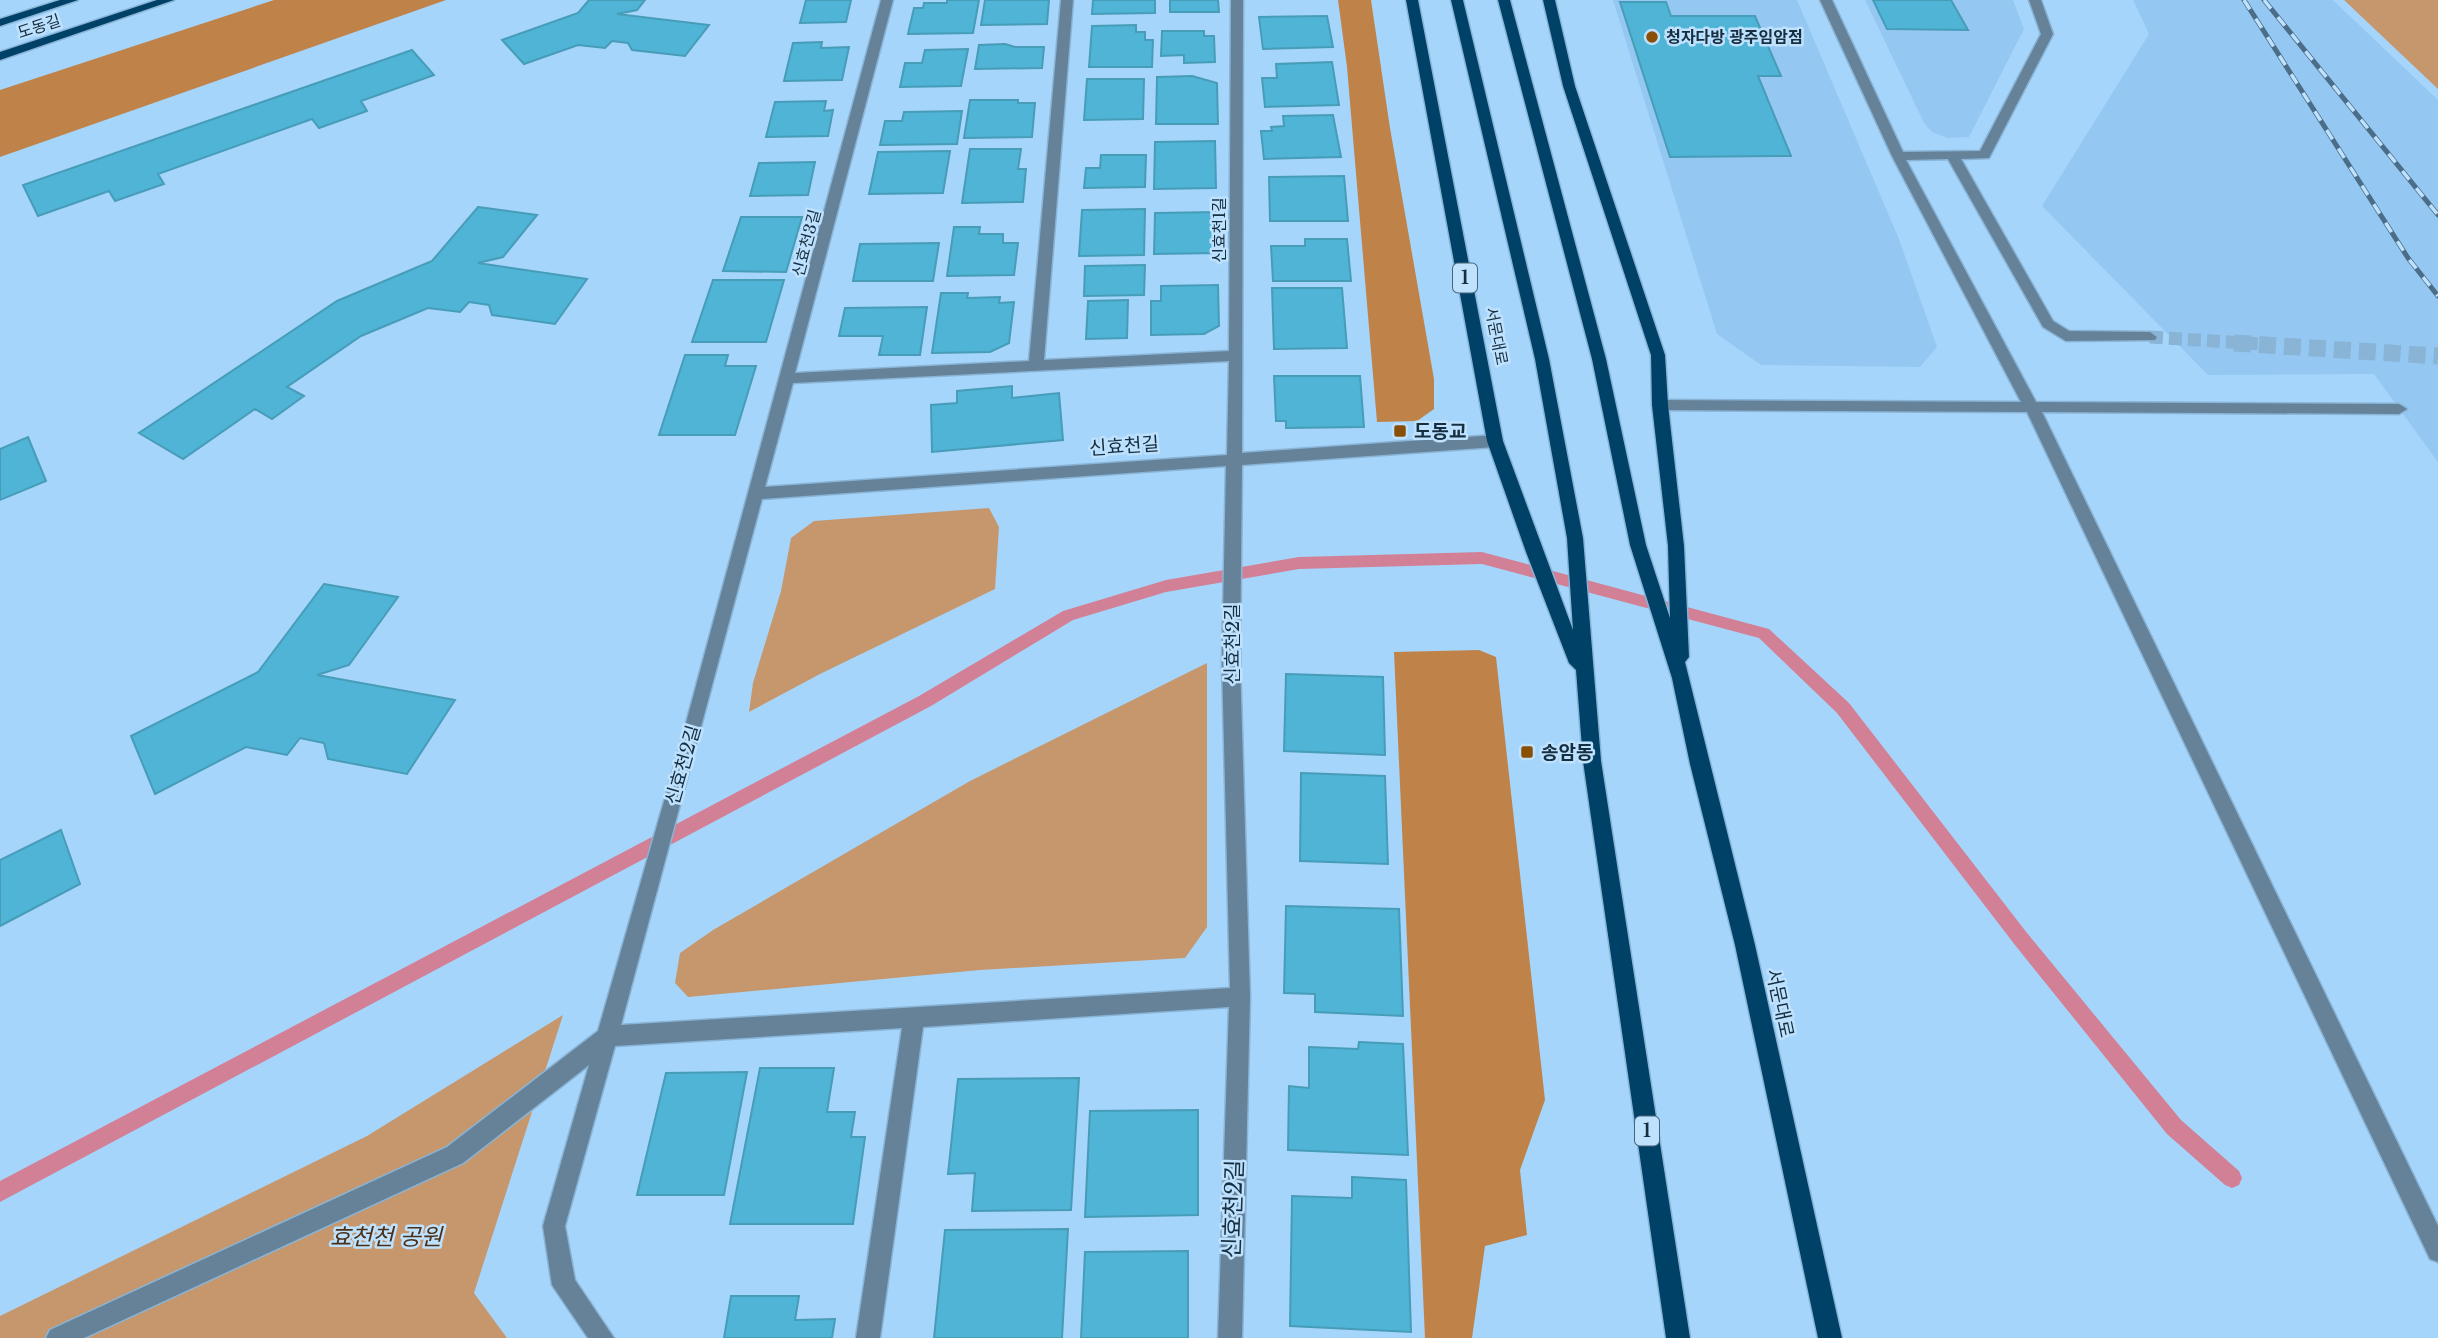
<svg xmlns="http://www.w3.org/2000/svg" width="2438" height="1338" viewBox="0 0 2438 1338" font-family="'Libre Baskerville','Noto Sans KR',serif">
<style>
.built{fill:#94c8f2}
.green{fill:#c6976d}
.forest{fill:#bf8349}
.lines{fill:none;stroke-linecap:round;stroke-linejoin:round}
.stream{fill:#d28095;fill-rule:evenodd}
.building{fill:#4fb4d6;stroke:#479cb8;stroke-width:2}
.minor-tunnel-far1{stroke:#89b4d6;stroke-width:13;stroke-dasharray:13 6;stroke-linecap:butt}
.minor-tunnel{stroke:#89b4d6;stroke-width:17;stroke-dasharray:17 8;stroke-linecap:butt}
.minor-casing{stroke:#89b4d6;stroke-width:3}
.major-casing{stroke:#89b4d6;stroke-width:3}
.minor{fill:#668299;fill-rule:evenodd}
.major{fill:#004168;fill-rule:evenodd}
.rail-casing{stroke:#4c6d87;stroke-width:5}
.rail{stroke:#bee1fe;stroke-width:3.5;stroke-dasharray:11;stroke-linecap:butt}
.poi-dot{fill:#894f07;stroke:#bee1fe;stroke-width:2.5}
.labels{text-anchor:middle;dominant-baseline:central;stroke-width:5;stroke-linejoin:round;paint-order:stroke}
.far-street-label{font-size:16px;fill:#152e40;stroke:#bee1fe}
.far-poi-label{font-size:16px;font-weight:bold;fill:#152e40;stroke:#bee1fe;text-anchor:start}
.shield{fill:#bee1fe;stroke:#486479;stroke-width:2}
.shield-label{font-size:18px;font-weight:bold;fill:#152e40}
.poi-label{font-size:19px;font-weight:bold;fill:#152e40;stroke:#bee1fe;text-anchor:start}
.street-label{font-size:19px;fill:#152e40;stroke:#bee1fe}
.near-street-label{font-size:23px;fill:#152e40;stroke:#bee1fe}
.near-park-label{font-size:23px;font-style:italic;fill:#4b3017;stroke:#bee1fe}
</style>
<rect width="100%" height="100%" fill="#a6d5fc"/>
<path class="built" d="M1613,0H1797L1899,239L1937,347L1920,367L1761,365L1717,334Z
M1865,0H2013L2024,29L1969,137L1947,138L1932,132L1924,123Z
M2133,0H2333L2438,100V462L2374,374L2208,375L2042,206L2149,34Z"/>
<path class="green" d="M2344,0H2438V89Z
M989,508L999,527L995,589L820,674L749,712L753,683L781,591L791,538L814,521Z
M1207,663V927L1185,958L980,970L688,997L675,983L680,953L713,930L970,781Z
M563,1015L474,1293L507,1338H0V1316L367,1136Z"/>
<path class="forest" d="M274,0H446L0,157V90Z
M1338,0H1371L1390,128L1434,379V409L1417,421L1377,422L1347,67Z
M1479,650L1496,657L1545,1100L1520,1170L1527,1235L1485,1246L1472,1338H1425L1394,652Z"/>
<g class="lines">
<path class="stream" d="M1482,552L1769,629L1849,703L2027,933L2181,1120L2239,1171L2242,1178L2239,1185L2232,1188L2225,1185L2167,1134L2015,945L1837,713L1759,638L1482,564L1299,569L1166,592L1073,620L931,706L0,1202V1181L919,696L1063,611L1166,580L1299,557Z"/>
</g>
<path class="building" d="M589,0H645L637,10L617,14L709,25L685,56L632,50L628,43L612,41L605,48L578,45L524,64L502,40L578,13Z
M806,0H851L846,22L800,23Z
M947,0H979L973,33L908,34L914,8H923L924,3H947Z
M985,0H1049L1047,24L981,25Z
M1093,0H1155V13L1092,14Z
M1170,0H1218L1219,12H1170Z
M1873,0H1951L1968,30L1887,29Z
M1620,2H1666L1671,16H1755L1781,76H1758L1791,156L1670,157Z
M1327,16L1333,47L1263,49L1259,17Z
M1136,25V32H1145V40H1153L1152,67H1089L1092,26Z
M1162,31H1204V36H1214L1215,62L1184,63V55L1161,56Z
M822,42L821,48L849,47L842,80L784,81L793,43Z
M1005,44L1015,47H1044L1042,68L975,69L979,45Z
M968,49L961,86L900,87L905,63H922L925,50Z
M412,50L434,75L361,101L367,111L319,128L312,119L158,174L164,184L115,201L109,191L38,216L23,185Z
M1332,62L1339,105L1265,107L1262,78H1277L1276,64Z
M1192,76L1217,83L1218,124H1156L1157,77Z
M1087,79H1144L1143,119L1084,120Z
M970,100H1018V103H1035L1032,137L964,138Z
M826,101L824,111L833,110L828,136L766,137L775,102Z
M962,111L957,144L880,145L885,121H902L904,112Z
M1333,115L1341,157L1264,159L1261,131H1272L1271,127L1284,126L1283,116Z
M1215,141L1216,188L1154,189L1155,142Z
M970,149H1021L1018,169H1026L1023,202L962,203Z
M950,151L943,193L869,194L878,152Z
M1101,155H1146L1145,187L1084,188L1086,168H1100Z
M815,162L808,195L750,196L759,163Z
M1344,176L1348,221H1270L1269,177Z
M478,207L537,215L503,257L478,263L587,279L555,324L492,315L489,305L469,302L460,312L428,308L361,336L287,387L304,396L272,419L255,409L183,459L139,433L337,301L432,261Z
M1145,209L1144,255L1079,256L1082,210Z
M1217,212L1218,253L1154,254L1155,213Z
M741,217H802L786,272L723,271Z
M954,227H980L979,234H1003V243H1018L1014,275L947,276Z
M1305,239H1347L1351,281H1273L1271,246H1305Z
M939,243L933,281H853L860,244Z
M1145,265L1144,295L1084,296L1085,266Z
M713,280H784L766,342H692Z
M1218,285L1219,326L1204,334L1151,335V301H1161V286Z
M1272,288H1342L1347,348L1274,349Z
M941,293H968L967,298L1000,297L999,303L1014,302L1009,343L990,352L932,353Z
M1128,300L1127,338L1086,339L1088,301Z
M927,307L920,355H879L883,336H839L845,308Z
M685,355H728L725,366H756L735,435H659Z
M1274,376H1360L1364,427L1286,428V421H1276Z
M1012,386V398L1059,393L1063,440L932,452L931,405L957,403V391Z
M28,437L46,481L0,500V449Z
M324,584L398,597L349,665L317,675L455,700L407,774L328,759L324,743L300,738L287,755L246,747L155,794L131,736L258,672Z
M1286,674L1383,677L1385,755L1284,751Z
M1301,773L1385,776L1388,864L1300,861Z
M61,830L80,884L0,926V860Z
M1286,906L1399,909L1403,1016L1315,1012V994L1284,993Z
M1359,1042L1403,1044L1408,1155L1288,1150L1289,1086L1309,1088V1047L1358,1049Z
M760,1068H834L827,1112H855L851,1137H865L853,1224H730Z
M747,1072L724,1195H637L666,1073Z
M1079,1078L1071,1210L972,1211L975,1173L948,1174L958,1079Z
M1198,1110V1215L1085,1217L1090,1111Z
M1352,1177L1406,1180L1411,1332L1290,1326L1292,1196L1352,1198Z
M1068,1229L1062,1338H934L945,1230Z
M1188,1251V1338H1081L1085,1252Z
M731,1296H799L795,1320L835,1319L832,1338H724Z"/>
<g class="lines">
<path class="minor-tunnel-far1" d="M2150,337L2261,344"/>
<path class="minor-tunnel" d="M2234,343L2438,356"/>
<g class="minor-casing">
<path id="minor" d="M881,0H893L795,373L1029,361L1061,0H1073L1044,360L1229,351L1231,0H1243L1242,453L1495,435L1503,441L1495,447L1242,465L1240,662L1250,997L1242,1338H1218L1229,1007L923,1027L880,1338H856L902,1028L615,1046L565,1226L575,1280L614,1338H588L552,1285L543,1226L589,1065L463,1163L84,1338H46L50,1330L447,1147L598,1031L679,749ZM1229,361L1227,455L765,487L793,383ZM1226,466L1222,662L1230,988L621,1025L762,499Z
M1820,0H1832L1903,152L1980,151L2041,34L2029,0H2041L2053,34L1989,158L1961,159L2053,321L2069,331L2150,332L2157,337L2155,340L2066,341L2043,327L1948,159L1906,160L2036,402L2399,404L2407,409L2399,414L2042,412L2438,1226V1262L2430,1259L2027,412L1660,410L1652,405L1660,400L2021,402L1892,156Z"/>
</g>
<g class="major-casing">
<path id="major" d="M60,0H78L0,26V19Z
M157,0H174L0,60V52Z
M1406,0H1418L1503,441L1573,630L1567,538L1535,359L1451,0H1463L1549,359L1583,538L1601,761L1690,1338H1666L1583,761L1576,670L1569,663L1526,552L1487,441Z
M1498,0H1510L1606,359L1646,545L1670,618L1668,546L1652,405L1651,355L1563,86L1543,0H1555L1575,86L1665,355L1668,405L1684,546L1689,657L1685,662L1755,945L1842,1338H1818L1735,945L1690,764L1672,678L1630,545L1592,359Z"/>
</g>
<use href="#minor" class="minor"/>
<use href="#major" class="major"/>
<g class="rail-casing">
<path id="rail" d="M2244,0L2408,258L2438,296
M2264,0L2438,215"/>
</g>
<use href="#rail" class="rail"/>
</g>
<g class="poi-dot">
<circle cx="1652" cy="37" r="7"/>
<rect x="1393" y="424" width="14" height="14" rx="3.5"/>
<rect x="1520" y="745" width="14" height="14" rx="3.5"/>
</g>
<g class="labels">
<g class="far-street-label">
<text transform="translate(39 26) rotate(-18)">도동길</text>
<text transform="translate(1219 230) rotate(-90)">신효천1길</text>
<text transform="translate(806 243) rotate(-75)">신효천3길</text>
<text transform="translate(1497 336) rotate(79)">서문대로</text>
</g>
<g class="far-poi-label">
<text x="1666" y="37">청자다방 광주임암점</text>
</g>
<g class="shield">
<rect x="1453" y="263.5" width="24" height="29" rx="5"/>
<rect x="1635" y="1116.5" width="24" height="29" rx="5"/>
</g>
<g class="shield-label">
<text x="1465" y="278">1</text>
<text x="1647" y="1131">1</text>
</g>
<g class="poi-label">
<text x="1414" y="431">도동교</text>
<text x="1541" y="752">송암동</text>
</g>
<g class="street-label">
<text transform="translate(1124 446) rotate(-4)">신효천길</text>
<text transform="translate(1232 644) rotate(-90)">신효천2길</text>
<text transform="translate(683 765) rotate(-74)">신효천2길</text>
<text transform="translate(1780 1003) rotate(78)">서문대로</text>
</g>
<g class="near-street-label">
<text transform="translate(1233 1209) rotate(-88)">신효천2길</text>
</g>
<g class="near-park-label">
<text x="386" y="1237">효천천 공원</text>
</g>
</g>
</svg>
